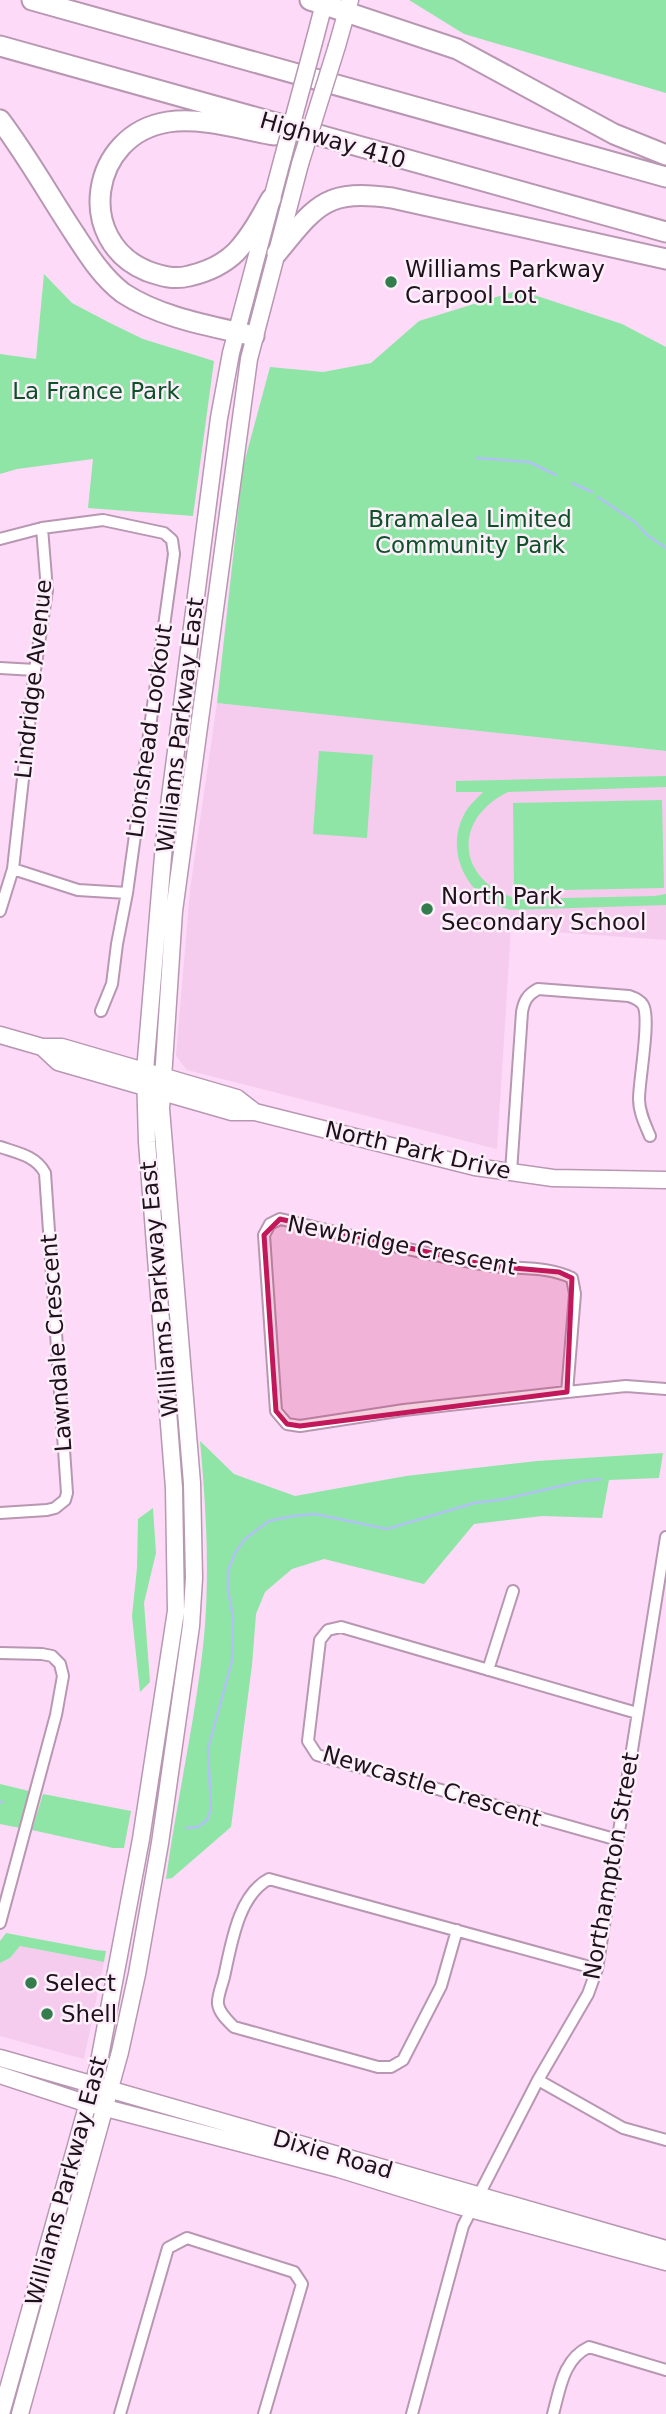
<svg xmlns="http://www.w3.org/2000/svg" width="666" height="2414" viewBox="0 0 666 2414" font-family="'DejaVu Sans',sans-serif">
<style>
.built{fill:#f5ccee}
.green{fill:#8fe5a6}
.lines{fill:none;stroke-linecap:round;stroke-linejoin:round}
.stream{stroke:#b2c1f5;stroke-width:2.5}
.street-casing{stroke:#b897b2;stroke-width:14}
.secondary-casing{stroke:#b897b2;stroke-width:19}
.highway-casing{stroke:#b897b2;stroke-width:23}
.street{stroke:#fff;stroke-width:10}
.secondary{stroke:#fff;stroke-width:16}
.highway{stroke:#fff;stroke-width:19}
.secondary-bridge-casing{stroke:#b897b2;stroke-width:19;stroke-linecap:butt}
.secondary-bridge{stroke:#fff;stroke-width:16}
.marked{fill:#c2185b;fill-opacity:0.2;stroke:#c2185b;stroke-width:5;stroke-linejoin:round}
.poi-dot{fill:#337d4c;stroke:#fdeffa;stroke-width:2.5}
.labels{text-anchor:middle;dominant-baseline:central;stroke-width:5;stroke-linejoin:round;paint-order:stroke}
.street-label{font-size:23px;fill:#1d111c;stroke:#fdeffa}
.poi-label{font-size:23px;fill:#1d111c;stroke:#fdeffa;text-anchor:start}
.park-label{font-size:23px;fill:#0d5129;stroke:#fdeffa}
</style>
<rect width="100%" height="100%" fill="#fddaf7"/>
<path class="built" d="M217,703L666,751V940L511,929L497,1149L187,1070L176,1056L190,890Z
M20,1946L104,1962L84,2059L0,2036V1963L10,1958Z"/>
<path class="green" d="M409,0H666V93L464,34Z
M44,274L72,303L110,323L143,339L214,361L193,516L88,508L93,459L17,469L0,474V354L36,359Z
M519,290L622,324L666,347V751L217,703L243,467L270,367L323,372L371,363L419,321Z
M319,751L373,755L367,838L313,834Z
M666,776V787L508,792C451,820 457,882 518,899L655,896L666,894V905L511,910C466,899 441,848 468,808C472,802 479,797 483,792H456V781Z
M662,800L664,888L514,891L513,803Z
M200,1441L234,1474L295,1496L406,1476L537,1461L663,1453L659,1478L609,1480L602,1518L542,1516L474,1524L424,1584L324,1559L292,1569L265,1592L256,1614L252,1665L231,1827L172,1878L166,1879C177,1798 196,1718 204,1637C210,1572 206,1506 200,1441Z
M153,1508L156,1553L144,1603L150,1682L140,1692L132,1616L137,1568L138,1519Z
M0,1784L29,1791L20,1828L0,1824Z
M43,1794L131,1811L124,1848H113L32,1830Z
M6,1933L96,1950L106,1951L104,1962L20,1946L10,1958L0,1963V1941Z"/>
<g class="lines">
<path class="stream" d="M477,458L529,462L556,475
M572,483L592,492
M598,497L635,522L647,535L666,548
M0,1802H3
M186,1828L198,1827L207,1820L211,1809L208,1749L232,1661L233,1617L228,1590V1571L235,1553L245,1539L269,1521L293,1516L315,1514L387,1529L474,1503L505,1499L582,1481L601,1479"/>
<g class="street-casing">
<path id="street" d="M0,539L42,528L103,520L164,533L172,540L174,554L127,893L117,944L112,984L101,1011
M0,668L35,670
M13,869L78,890L127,893
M0,911L13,869L35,670L47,590L42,528
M0,1147C18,1153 36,1156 45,1173L67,1493L65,1500L55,1508L47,1510L0,1513
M511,1172L522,1012C524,1001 527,995 538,989L629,996C635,998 640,1000 643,1005C651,1018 639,1080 639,1099C639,1112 645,1124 650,1136
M567,1392L575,1294L572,1278C546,1265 515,1270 487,1265C417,1253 349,1235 280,1219L270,1224L264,1235L276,1411L287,1424L300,1426L404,1410L567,1392L626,1386L666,1389
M0,1653L42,1654L52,1656L60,1664L63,1676L56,1715L0,1923
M488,1670L513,1591
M618,1840L317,1755L308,1741L320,1640L328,1630L341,1627L637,1713
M457,1930L441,1986L403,2060L391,2067H378L234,2027C228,2021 219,2013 218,2004C217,1997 222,1985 224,1977C231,1946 238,1895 269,1879L597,1969
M538,2080L623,2128L666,2140
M120,2414L168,2248L187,2238L294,2272L302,2284L264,2414
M412,2414L463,2226L538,2080L588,1994L597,1969L666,1537
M553,2414C560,2389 563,2359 589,2347L666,2370"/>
</g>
<g class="secondary-casing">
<path id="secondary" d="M314,42L325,0
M337,46L350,0
M0,1035L42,1047H62L237,1098L255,1112
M42,1047L58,1062L232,1112H255L475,1167L553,1178L666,1180
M0,2058L666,2249
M0,2075L79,2101L339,2169L459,2206L666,2262
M1,2414L98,2067L141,1839L176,1611L174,1488L147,1142L145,1071L164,844L219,418L231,353L283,157
M20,2414L120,2052L137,1974L160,1843L191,1626L194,1578L192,1483L161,1109L174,911L249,359L300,164"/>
</g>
<g class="highway-casing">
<path id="highway" d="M32,0L666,177
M310,0L457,49L614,134L666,155
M0,46L666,232
M0,120C28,157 50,197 76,236C89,256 103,278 123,293C161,318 211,326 254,336
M271,199C261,217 251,236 236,252C223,265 206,272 189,276C174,280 161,276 147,271C74,241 90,134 168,122C202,117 240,129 274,135
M277,253C317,204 326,189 392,198L666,259"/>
</g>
<use href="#street" class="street"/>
<use href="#secondary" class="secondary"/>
<use href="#highway" class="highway"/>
<g class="secondary-bridge-casing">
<path id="secondary-bridge" d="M283,157L314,42
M300,164L337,46"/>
</g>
<use href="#secondary-bridge" class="secondary-bridge"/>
</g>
<path class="marked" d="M280,1219L490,1266L559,1272L572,1278L567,1392L300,1426L287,1424L276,1411L264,1235Z"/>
<g class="poi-dot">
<circle cx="391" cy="282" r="7"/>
<circle cx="427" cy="909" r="7"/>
<circle cx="31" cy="1983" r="7"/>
<circle cx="47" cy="2014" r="7"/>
</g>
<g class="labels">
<g class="street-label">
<text transform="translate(333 140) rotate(16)">Highway 410</text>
<text transform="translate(33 679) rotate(-84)">Lindridge Avenue</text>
<text transform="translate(180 725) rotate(-83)">Williams Parkway East</text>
<text transform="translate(149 731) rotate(-82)">Lionshead Lookout</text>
<text transform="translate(418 1150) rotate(13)">North Park Drive</text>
<text transform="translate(402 1245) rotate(11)">Newbridge Crescent</text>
<text transform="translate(159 1289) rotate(-95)">Williams Parkway East</text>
<text transform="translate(56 1343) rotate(-94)">Lawndale Crescent</text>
<text transform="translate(432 1786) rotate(17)">Newcastle Crescent</text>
<text transform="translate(611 1866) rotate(-80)">Northampton Street</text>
<text transform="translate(333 2154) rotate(16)">Dixie Road</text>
<text transform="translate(66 2181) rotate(-75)">Williams Parkway East</text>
</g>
<g class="poi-label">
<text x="405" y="269">Williams Parkway<tspan x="405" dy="26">Carpool Lot</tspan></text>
<text x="441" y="896">North Park<tspan x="441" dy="26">Secondary School</tspan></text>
<text x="45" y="1983">Select</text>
<text x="61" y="2014">Shell</text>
</g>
<g class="park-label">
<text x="96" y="391">La France Park</text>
<text x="470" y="519">Bramalea Limited<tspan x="470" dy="26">Community Park</tspan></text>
</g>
</g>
</svg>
